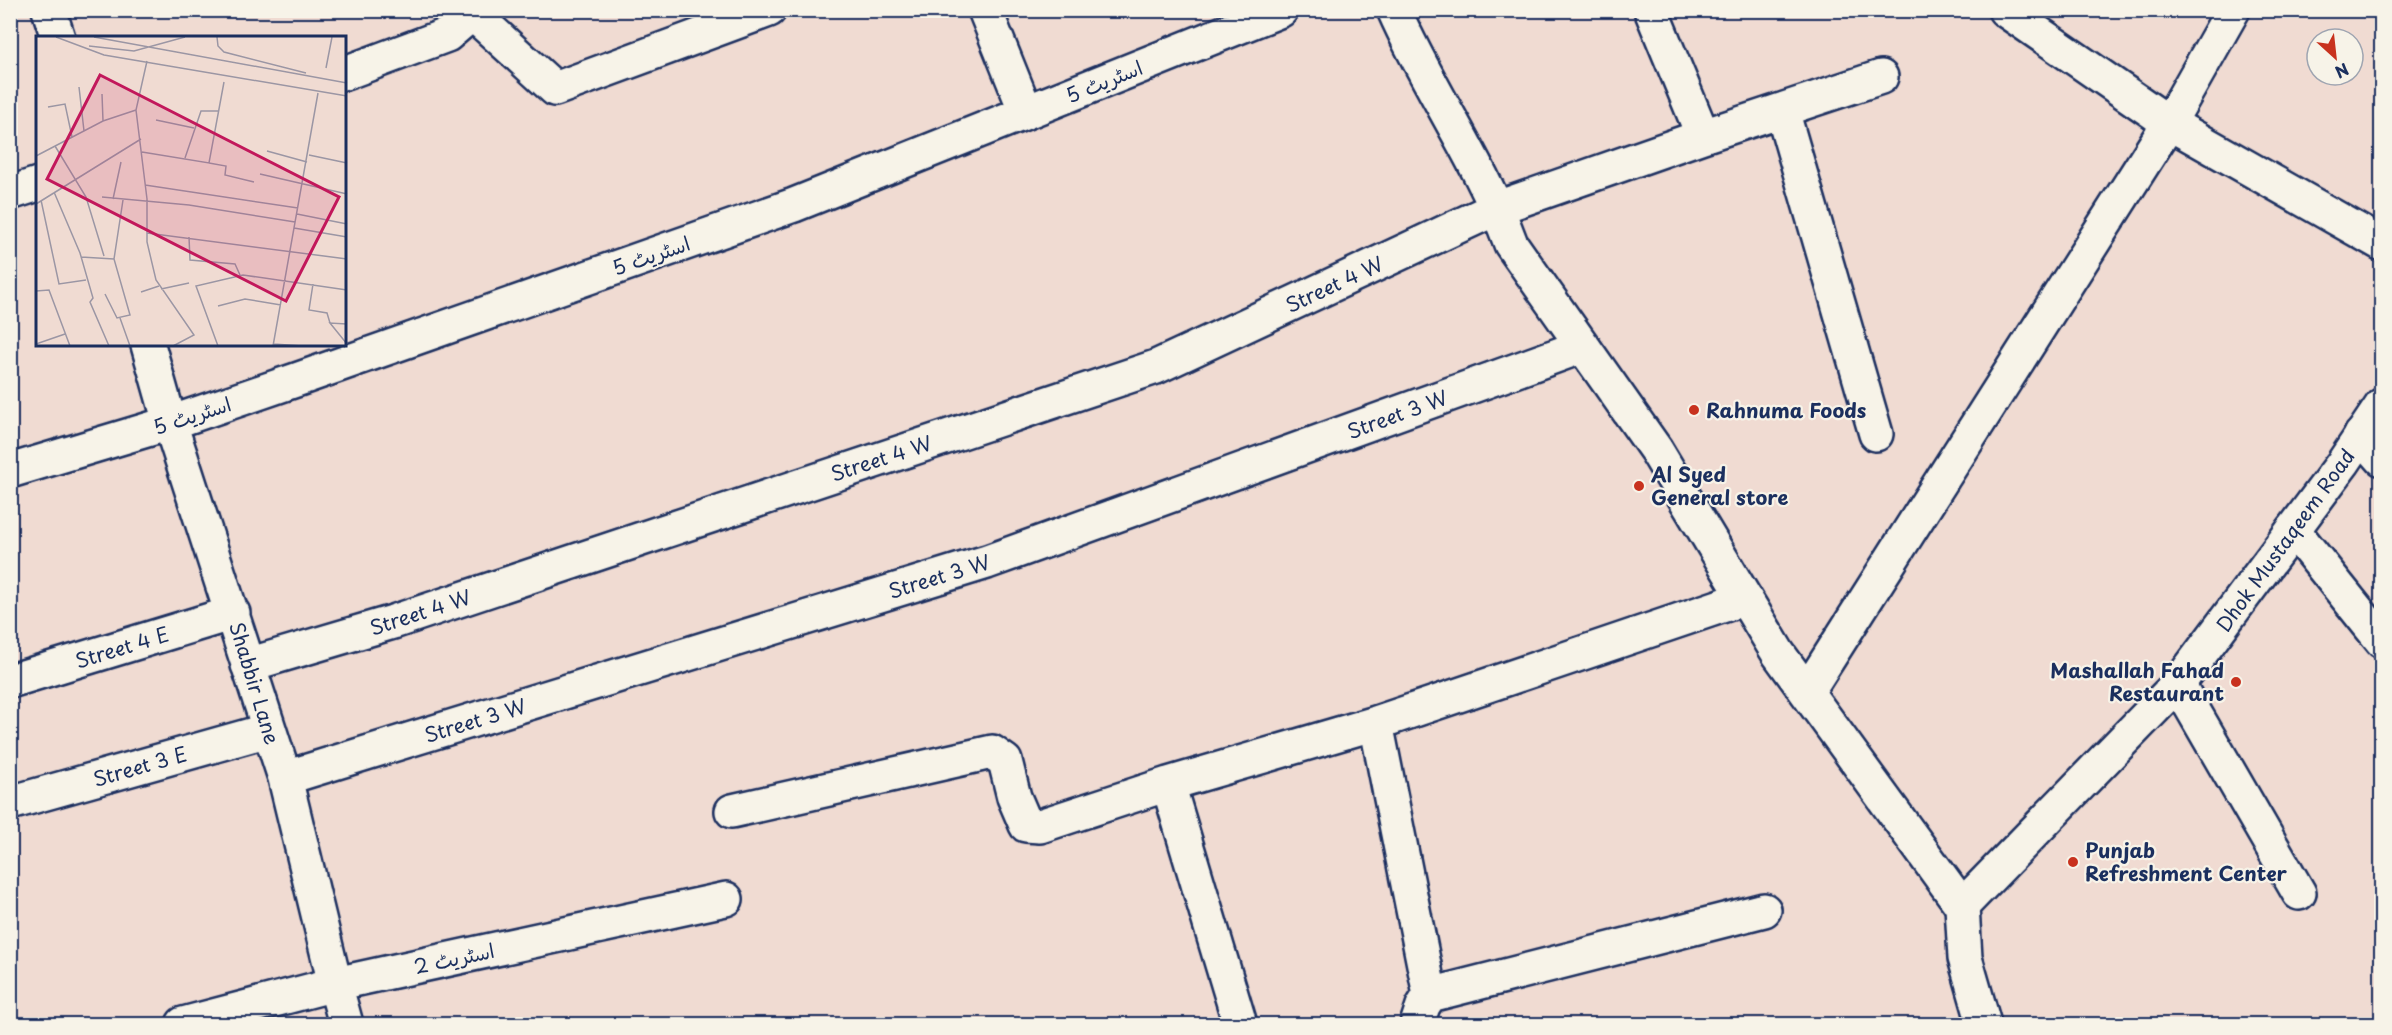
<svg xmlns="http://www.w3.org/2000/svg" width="2392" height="1035" viewBox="0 0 2392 1035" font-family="'Playpen Sans','Playpen Sans Arabic',sans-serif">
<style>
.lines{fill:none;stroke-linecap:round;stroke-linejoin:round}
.street-casing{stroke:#1b2f5e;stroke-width:38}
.secondary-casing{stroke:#1b2f5e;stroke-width:38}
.street{stroke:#f7f3e8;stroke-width:33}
.secondary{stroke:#f7f3e8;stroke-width:33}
.poi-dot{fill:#c8321e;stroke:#f7f3e8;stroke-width:2}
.labels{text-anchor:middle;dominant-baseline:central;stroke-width:4.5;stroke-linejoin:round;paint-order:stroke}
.street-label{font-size:20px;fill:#1b2f5e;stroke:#f7f3e8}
.poi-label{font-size:20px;font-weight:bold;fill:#1b2f5e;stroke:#f7f3e8;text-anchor:start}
.inset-road{fill:none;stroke:#9b96a4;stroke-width:1.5}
.view{fill:#c2185b;fill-opacity:0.15;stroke:#c2185b;stroke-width:3}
.inset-edge{fill:none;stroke:#1b2f5e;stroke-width:3}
</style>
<rect width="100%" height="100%" fill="#f0dbd2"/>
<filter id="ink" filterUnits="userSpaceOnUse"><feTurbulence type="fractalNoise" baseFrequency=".0167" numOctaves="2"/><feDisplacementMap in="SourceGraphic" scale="12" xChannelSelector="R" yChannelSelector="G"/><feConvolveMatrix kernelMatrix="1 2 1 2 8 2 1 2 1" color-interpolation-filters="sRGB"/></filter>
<g filter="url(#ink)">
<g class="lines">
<g class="street-casing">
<path id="street" d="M49,10L58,38
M985,10L1026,112
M1394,10C1429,90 1481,162 1511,244L1656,450L1778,653L1962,906
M1651,10L1703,136
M2005,10L2169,123L2382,244
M472,13L555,89L769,10
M345,73L447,35L476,10
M1782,110L1876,434
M10,193L38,184
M148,345L170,423L285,778L335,984L346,1024
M2361,435L2382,459
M10,471L170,423L296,380L794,205L1281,10
M2293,530L2382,641
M248,665L393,622L1156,367L1497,208L1703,136L1881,77
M10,681L233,613
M2178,684L2299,893
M1807,692L2169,123L2233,10
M1376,723L1430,995L1423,1006L1417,1024
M285,778L987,562L1583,346
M10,803L269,730
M732,811L992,752L1005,761L1014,797L1026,825L1040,826L1168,784
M1430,995L1764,910
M183,1024L335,984L726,899
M1240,1024L1168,784L1376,723L1745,598"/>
</g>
<g class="secondary-casing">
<path id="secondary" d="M1984,1024L1965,958L1962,906L2178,684L2343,463L2382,405"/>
</g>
<use href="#street" class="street"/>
<use href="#secondary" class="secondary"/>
</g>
</g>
<g class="poi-dot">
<circle cx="1694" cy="410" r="6"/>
<circle cx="1639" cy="486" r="6"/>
<circle cx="2236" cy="682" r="6"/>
<circle cx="2073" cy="862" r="6"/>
</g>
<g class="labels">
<g class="street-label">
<text transform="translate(1104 81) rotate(-22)">اسٹریٹ 5</text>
<text transform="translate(651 255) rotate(-19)">اسٹریٹ 5</text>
<text transform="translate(1334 284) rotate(-25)">Street 4 W</text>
<text transform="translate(1397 414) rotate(-20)">Street 3 W</text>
<text transform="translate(192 415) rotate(-18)">اسٹریٹ 5</text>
<text transform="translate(881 458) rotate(-18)">Street 4 W</text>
<text transform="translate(2285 540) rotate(-54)">Dhok Mustaqeem Road</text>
<text transform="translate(939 576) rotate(-17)">Street 3 W</text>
<text transform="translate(420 612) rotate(-18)">Street 4 W</text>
<text transform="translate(122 647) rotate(-17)">Street 4 E</text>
<text transform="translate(255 683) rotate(73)">Shabbir Lane</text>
<text transform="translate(475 720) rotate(-17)">Street 3 W</text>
<text transform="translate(140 766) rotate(-16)">Street 3 E</text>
<text transform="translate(454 958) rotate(-12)">اسٹریٹ 2</text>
</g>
<g class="poi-label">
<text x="1706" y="410">Rahnuma Foods</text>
<text x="1651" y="474">Al Syed<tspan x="1651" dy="23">General store</tspan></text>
<text x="2224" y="670" text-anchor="end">Mashallah Fahad<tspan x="2224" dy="23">Restaurant</tspan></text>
<text x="2085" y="850">Punjab<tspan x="2085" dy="23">Refreshment Center</tspan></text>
</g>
</g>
<g transform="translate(36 36)">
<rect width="310" height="310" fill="#f0dbd2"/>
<path class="inset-road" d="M20,1L68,19L311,60M58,1L311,47M181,1L182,10L188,16L270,37M53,10L98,15L149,1M111,25L100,74L111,163V206L120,244L158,299L137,310M290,32L296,1M43,51L48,95M66,58L67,85M12,71L29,68L36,101M120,84L158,92M19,110L50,161L68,220M231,115L271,126M106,116L173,127L188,46M273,119L311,127M0,120L67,85L100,74M149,122L165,75H183M173,127L190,130L189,139L218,146M224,138L311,158M109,149L262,172M18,156L44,217L57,262L54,266L73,310M66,161L153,169L259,186M77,163L85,126M5,164L23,248L50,244M0,168L105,103M261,178L311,188M258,192L311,201M111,197L311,223M153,201L154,224L199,228L204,239M45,221L78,223M277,248L273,274L291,277L294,287M125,253L153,247M0,255L13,254L34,310M105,256L123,250M69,258L81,282L94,279L78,223L87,164M182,270L209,263L245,269M84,282L94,310M311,288L294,287L311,308M0,308L29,298M238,308L266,310M182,310L160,250L207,239L311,254M237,310L282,57"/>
<path class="view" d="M64,39L303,161L250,265L11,143Z"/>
<rect width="310" height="310" class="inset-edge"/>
</g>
<rect width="2392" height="1035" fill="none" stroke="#f7f3e8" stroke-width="36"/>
<rect x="18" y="18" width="2356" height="999" fill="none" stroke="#1b2f5e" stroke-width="2" filter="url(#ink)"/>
<g transform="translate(2335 57) rotate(153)"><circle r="28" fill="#f7f3e8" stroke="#9fa5b1" stroke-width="1.5"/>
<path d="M0-4.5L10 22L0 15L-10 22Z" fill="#c8321e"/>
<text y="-9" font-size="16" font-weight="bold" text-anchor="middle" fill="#1b2f5e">N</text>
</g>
</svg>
